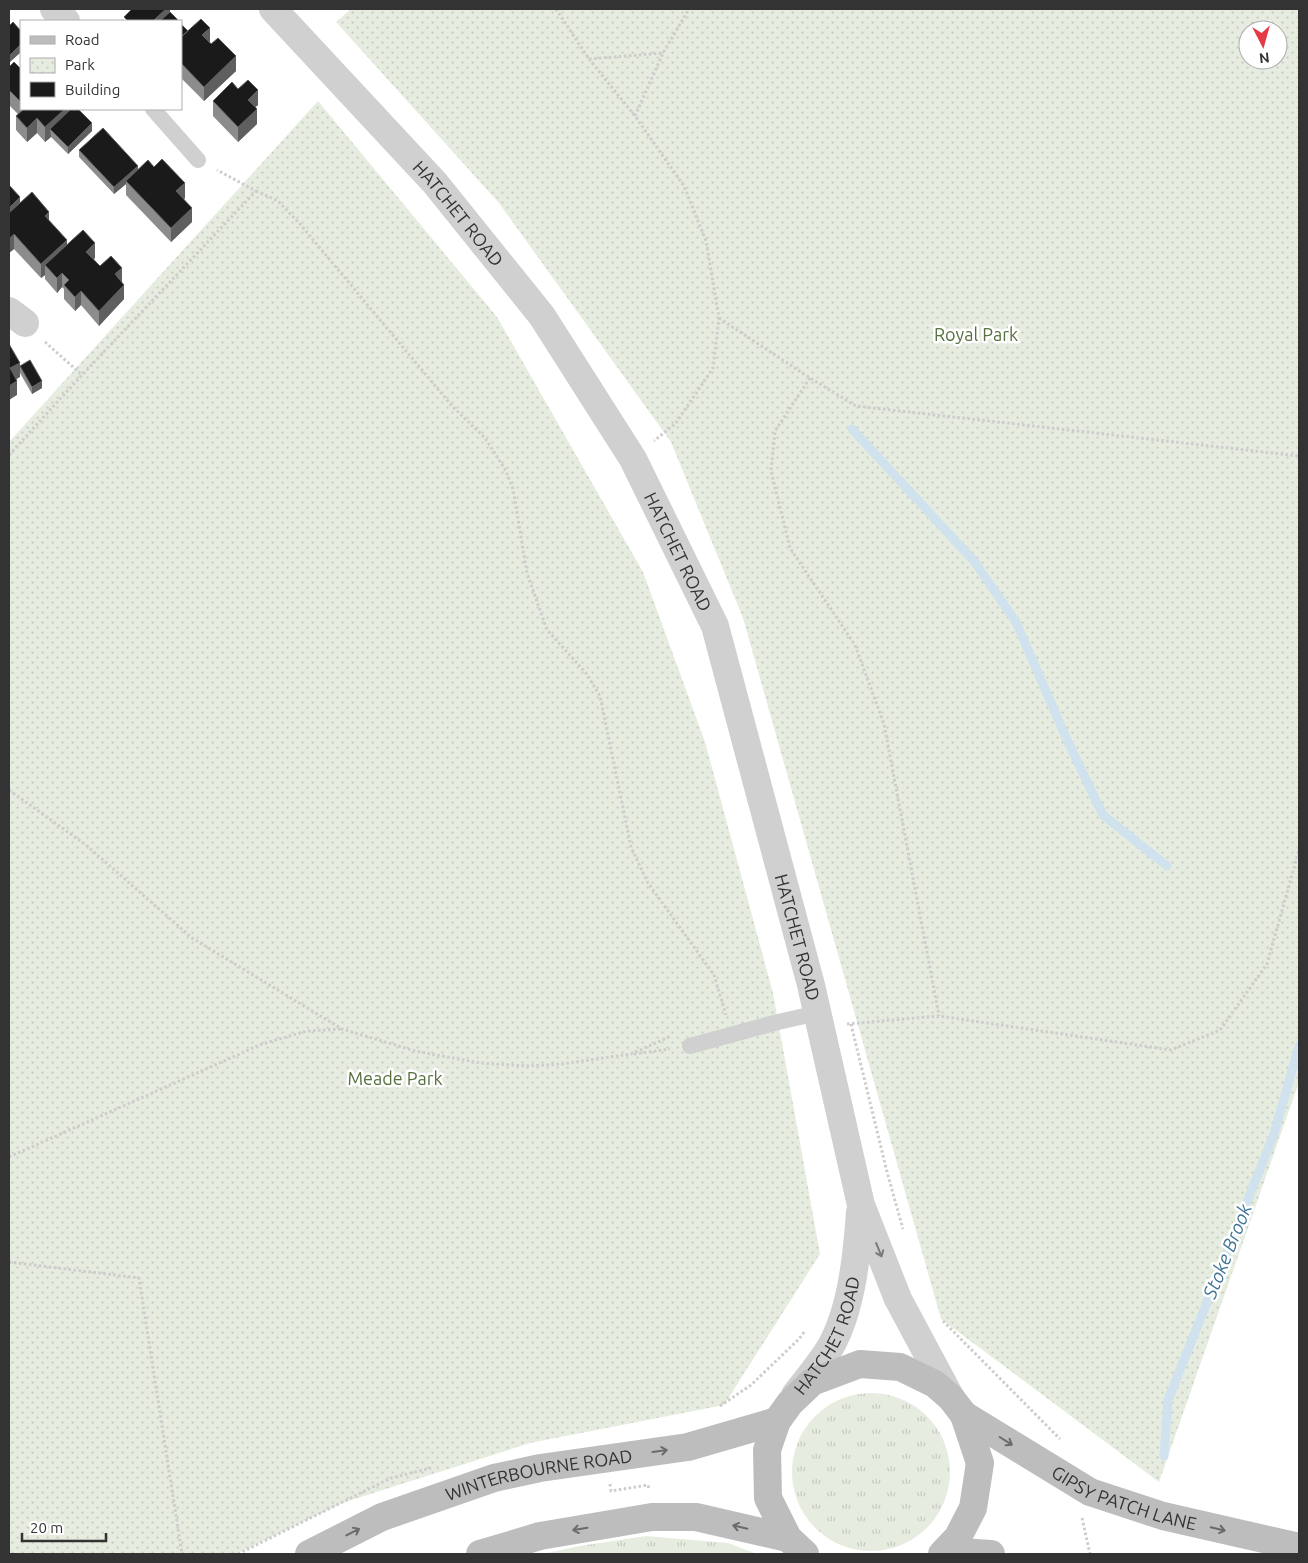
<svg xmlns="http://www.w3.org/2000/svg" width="1308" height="1563" viewBox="0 0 1308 1563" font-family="Ubuntu,sans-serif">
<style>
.grass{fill:url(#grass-tufts)}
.park{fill:url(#park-dots);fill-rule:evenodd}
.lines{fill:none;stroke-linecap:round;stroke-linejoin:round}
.stream{stroke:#cfe2ee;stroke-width:9}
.path{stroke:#cdcdcd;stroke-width:3;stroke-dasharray:2.5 2.5;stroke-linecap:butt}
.service{stroke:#d0d0d0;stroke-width:16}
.minor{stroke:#d0d0d0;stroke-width:28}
.tertiary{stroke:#d0d0d0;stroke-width:28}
.secondary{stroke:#bdbdbd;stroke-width:28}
.wall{fill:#8c8c8c}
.shaded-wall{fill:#5f5f5f}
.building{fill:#1a1a1a;stroke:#5f5f5f}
.oneway{stroke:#7a7a7a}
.oneway2{stroke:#6a6a6a}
.labels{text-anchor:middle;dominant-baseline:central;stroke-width:5;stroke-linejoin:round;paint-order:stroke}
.street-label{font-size:18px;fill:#333;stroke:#fff}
.park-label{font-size:18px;fill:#56703f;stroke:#fff}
.water-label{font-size:19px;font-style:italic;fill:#3f7597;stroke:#fff}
</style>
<defs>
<pattern id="grass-tufts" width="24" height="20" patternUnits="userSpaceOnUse" patternTransform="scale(1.25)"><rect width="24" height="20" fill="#e6ecdf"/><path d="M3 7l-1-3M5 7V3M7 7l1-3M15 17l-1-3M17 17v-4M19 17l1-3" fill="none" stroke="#c6cbc0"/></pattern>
<pattern id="park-dots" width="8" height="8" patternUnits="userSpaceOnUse" patternTransform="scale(1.25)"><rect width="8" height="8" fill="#e6ecdf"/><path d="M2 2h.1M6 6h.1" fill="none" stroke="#c6cbc0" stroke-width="1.8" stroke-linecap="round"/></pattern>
</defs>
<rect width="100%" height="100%" fill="#fff"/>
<path class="grass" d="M792 1472a79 79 0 1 1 158 0a79 79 0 1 1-158 0Z
M646,1536L728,1543L757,1554H543L580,1546Z"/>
<path class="park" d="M351,9H1299V1082L1159,1482L941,1319L743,618L671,442L499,203L336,22ZM1248,30H1278V60H1248Z
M318,101L497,317L643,572L705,742L773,993L820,1254L724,1405L530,1443L342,1503L236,1554H9V442Z"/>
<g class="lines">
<path class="stream" d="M852,429L974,561L1016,622L1067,740L1103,815L1167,866
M1164,1456L1168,1400L1274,1134L1299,1046"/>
<path class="path" d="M556,9L589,59L635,116L684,186L706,241L719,318L713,368L676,423L654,441
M589,59L663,53
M635,116L663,53L689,9
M256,191L278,201L300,224L452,406L485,438L506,471L513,489L527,573L547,630L586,673L600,696L631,847L648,883L714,975L726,1015
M719,318L810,378L856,406L1299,456
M45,342L82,375
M810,378L775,431L771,471L790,548L855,645L884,724L939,1016
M9,455L82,375L256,191L217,170
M9,790L86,845L192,938L342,1029L415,1051L480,1063L528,1066L562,1064L631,1054L671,1036
M847,1024L939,1016L1171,1050L1220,1030L1267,964L1299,850
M851,1024L887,1172L903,1229
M634,1054L670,1049
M9,1157L262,1044L307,1031L342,1029
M9,1262L139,1278L182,1554
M943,1321L1060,1439
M720,1406L751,1385L799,1339L805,1331
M610,1484L611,1491L648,1485L649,1489
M1082,1518L1090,1554
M238,1554L391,1478L431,1468"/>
<path class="service" d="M153,109L198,160
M690,1046L778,1022L818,1013"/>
<path class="minor" d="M54,9L66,21
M9,311L25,323"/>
<g class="tertiary">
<path id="s1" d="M273,9L435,183L542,316L633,459L715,626L811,985L861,1205L898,1299L951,1398"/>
<path id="s2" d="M795,1395C807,1379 821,1363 831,1346C852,1308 857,1254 860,1212"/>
</g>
<g class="secondary">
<path id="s3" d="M964,1415L1090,1492L1163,1516L1299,1547"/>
<path d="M945,1551L991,1554"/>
<path id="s4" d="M309,1554L382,1517L494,1478L540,1468L688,1447L777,1421"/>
<path d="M480,1554L540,1536L652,1517H696L788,1538"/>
<path d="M805,1554L788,1538L768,1498L767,1450L777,1421L790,1403L812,1382L860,1364L900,1367L935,1384L951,1398L964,1415L980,1463L973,1508L958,1537L942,1554"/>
</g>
</g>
<path class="wall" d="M181,24L188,31L210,42L236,71L204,101L181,78Z
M9,67L21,69V109H70V110L92,131L68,154L51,137L45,142L37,133L27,142L16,130V116L18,114L9,105Z
M238,89L258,105L255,107L257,124L238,142L213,116V101Z
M79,150L138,170L185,198L184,199L192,222L171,242L126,195V184L114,194L79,157Z
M9,185L20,203L49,221L67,244L95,258L94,259L100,266L122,282L124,299L99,326L81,305L75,311L64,299V289L62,287L57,293L45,279V275L41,278L14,249L9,253Z
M20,366L42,388L32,394L20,373Z"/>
<path class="shaded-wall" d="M166,9H170V19L168,21H153Z
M210,28V42L202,50V35Z
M21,44V52L9,63V56Z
M236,56V71L204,101V87Z
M258,90V105L248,114V100Z
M65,109H70V118L50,129L51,137L45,142V127Z
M257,109V124L238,142V127Z
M37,118V133L27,142V128Z
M92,123V131L68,154V147Z
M138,166V173L126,181V184L114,194V187Z
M185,183V198L176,206V191Z
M20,197V211L9,222V208Z
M192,208V222L171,242V228Z
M49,212V226L45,216Z
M14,234V249L9,253V239Z
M67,240V254L45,265V275L41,278V264Z
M95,243V258L86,266V252Z
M122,268V282L115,289V274Z
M62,273V287L57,293V278Z
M124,285V299L99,326V311Z
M81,291V305L75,311V297Z
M20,363V377L10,383V368Z
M17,381V395L9,400V386Z
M42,381V388L32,394V387Z"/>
<path class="building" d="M132,9H166L153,21H128L124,17Z
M170,12L179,21H160Z
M201,19L210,28L202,35L211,44L218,38L236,56L204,87L181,63V37Z
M13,22L21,31V44L9,56V26Z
M181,24L188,31L181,37Z
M14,62L21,69V102L9,90V67Z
M248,80L258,90L248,100L257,109L238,127L213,101L232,82L238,89Z
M24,109H65L45,127L37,118L27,128L16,116Z
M71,109H78L92,123L68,147L50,129Z
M103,128L138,166L114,187L79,150Z
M162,159L185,183L176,191L192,208L171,228L126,181L148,160L154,167Z
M9,185L20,197L9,208Z
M32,192L49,212L45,216L67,240L41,264L14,234L9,239V213Z
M83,230L95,243L86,252L100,266L111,256L122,268L115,274L124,285L99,311L81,291L75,297L64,285L69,280L62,273L57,278L45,265Z
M9,344L20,363L10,368L17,381L9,386Z
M30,360L42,381L32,387L20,366Z"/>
<defs><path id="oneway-shaft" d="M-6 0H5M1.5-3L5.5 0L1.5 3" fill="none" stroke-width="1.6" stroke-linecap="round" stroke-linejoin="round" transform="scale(1.25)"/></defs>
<use class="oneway" href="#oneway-shaft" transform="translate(879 1250) rotate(68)"/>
<g class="oneway2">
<use href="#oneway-shaft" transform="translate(1006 1441) rotate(32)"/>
<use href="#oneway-shaft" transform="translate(660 1451) rotate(-8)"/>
<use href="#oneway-shaft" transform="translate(740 1527) rotate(-167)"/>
<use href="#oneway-shaft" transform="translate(580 1529) rotate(170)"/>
<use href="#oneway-shaft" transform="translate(1218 1529) rotate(13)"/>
<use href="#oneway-shaft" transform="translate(353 1532) rotate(-27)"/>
</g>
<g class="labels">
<g class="street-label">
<text stroke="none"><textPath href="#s1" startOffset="276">HATCHET ROAD</textPath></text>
<text stroke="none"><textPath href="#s1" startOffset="681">HATCHET ROAD</textPath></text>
<text stroke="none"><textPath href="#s1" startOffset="1086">HATCHET ROAD</textPath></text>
<text stroke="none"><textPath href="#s2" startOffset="69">HATCHET ROAD</textPath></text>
<text stroke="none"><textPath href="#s4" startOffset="245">WINTERBOURNE ROAD</textPath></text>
<text stroke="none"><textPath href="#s3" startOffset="182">GIPSY PATCH LANE</textPath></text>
</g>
<g class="park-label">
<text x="976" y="334">Royal Park</text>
<text x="395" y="1078">Meade Park</text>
</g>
<g class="water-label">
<text transform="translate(1227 1251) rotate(-68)">Stoke Brook</text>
</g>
</g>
<rect width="1308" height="1563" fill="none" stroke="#333333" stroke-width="20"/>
<rect x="20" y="20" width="162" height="90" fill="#ffffff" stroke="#adadad"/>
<rect x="30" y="36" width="25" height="8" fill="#bdbdbd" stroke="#adadad"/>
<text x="65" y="45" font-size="15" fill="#333333">Road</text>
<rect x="30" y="58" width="25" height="15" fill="url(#park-dots)" stroke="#adadad"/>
<text x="65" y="70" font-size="15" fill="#333333">Park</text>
<rect x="30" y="82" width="25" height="15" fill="#1a1a1a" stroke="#adadad"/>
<text x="65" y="95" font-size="15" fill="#333333">Building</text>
<g transform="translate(1263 45) rotate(174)"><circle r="24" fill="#ffffff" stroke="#adadad"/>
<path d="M0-4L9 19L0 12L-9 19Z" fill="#e63946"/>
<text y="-8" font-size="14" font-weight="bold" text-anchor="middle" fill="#333333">N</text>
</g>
<path d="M22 1533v8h84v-8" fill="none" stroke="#333333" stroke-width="2.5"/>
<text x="30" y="1533" font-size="15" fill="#333333" stroke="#ffffff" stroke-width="4" paint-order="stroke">20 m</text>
</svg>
